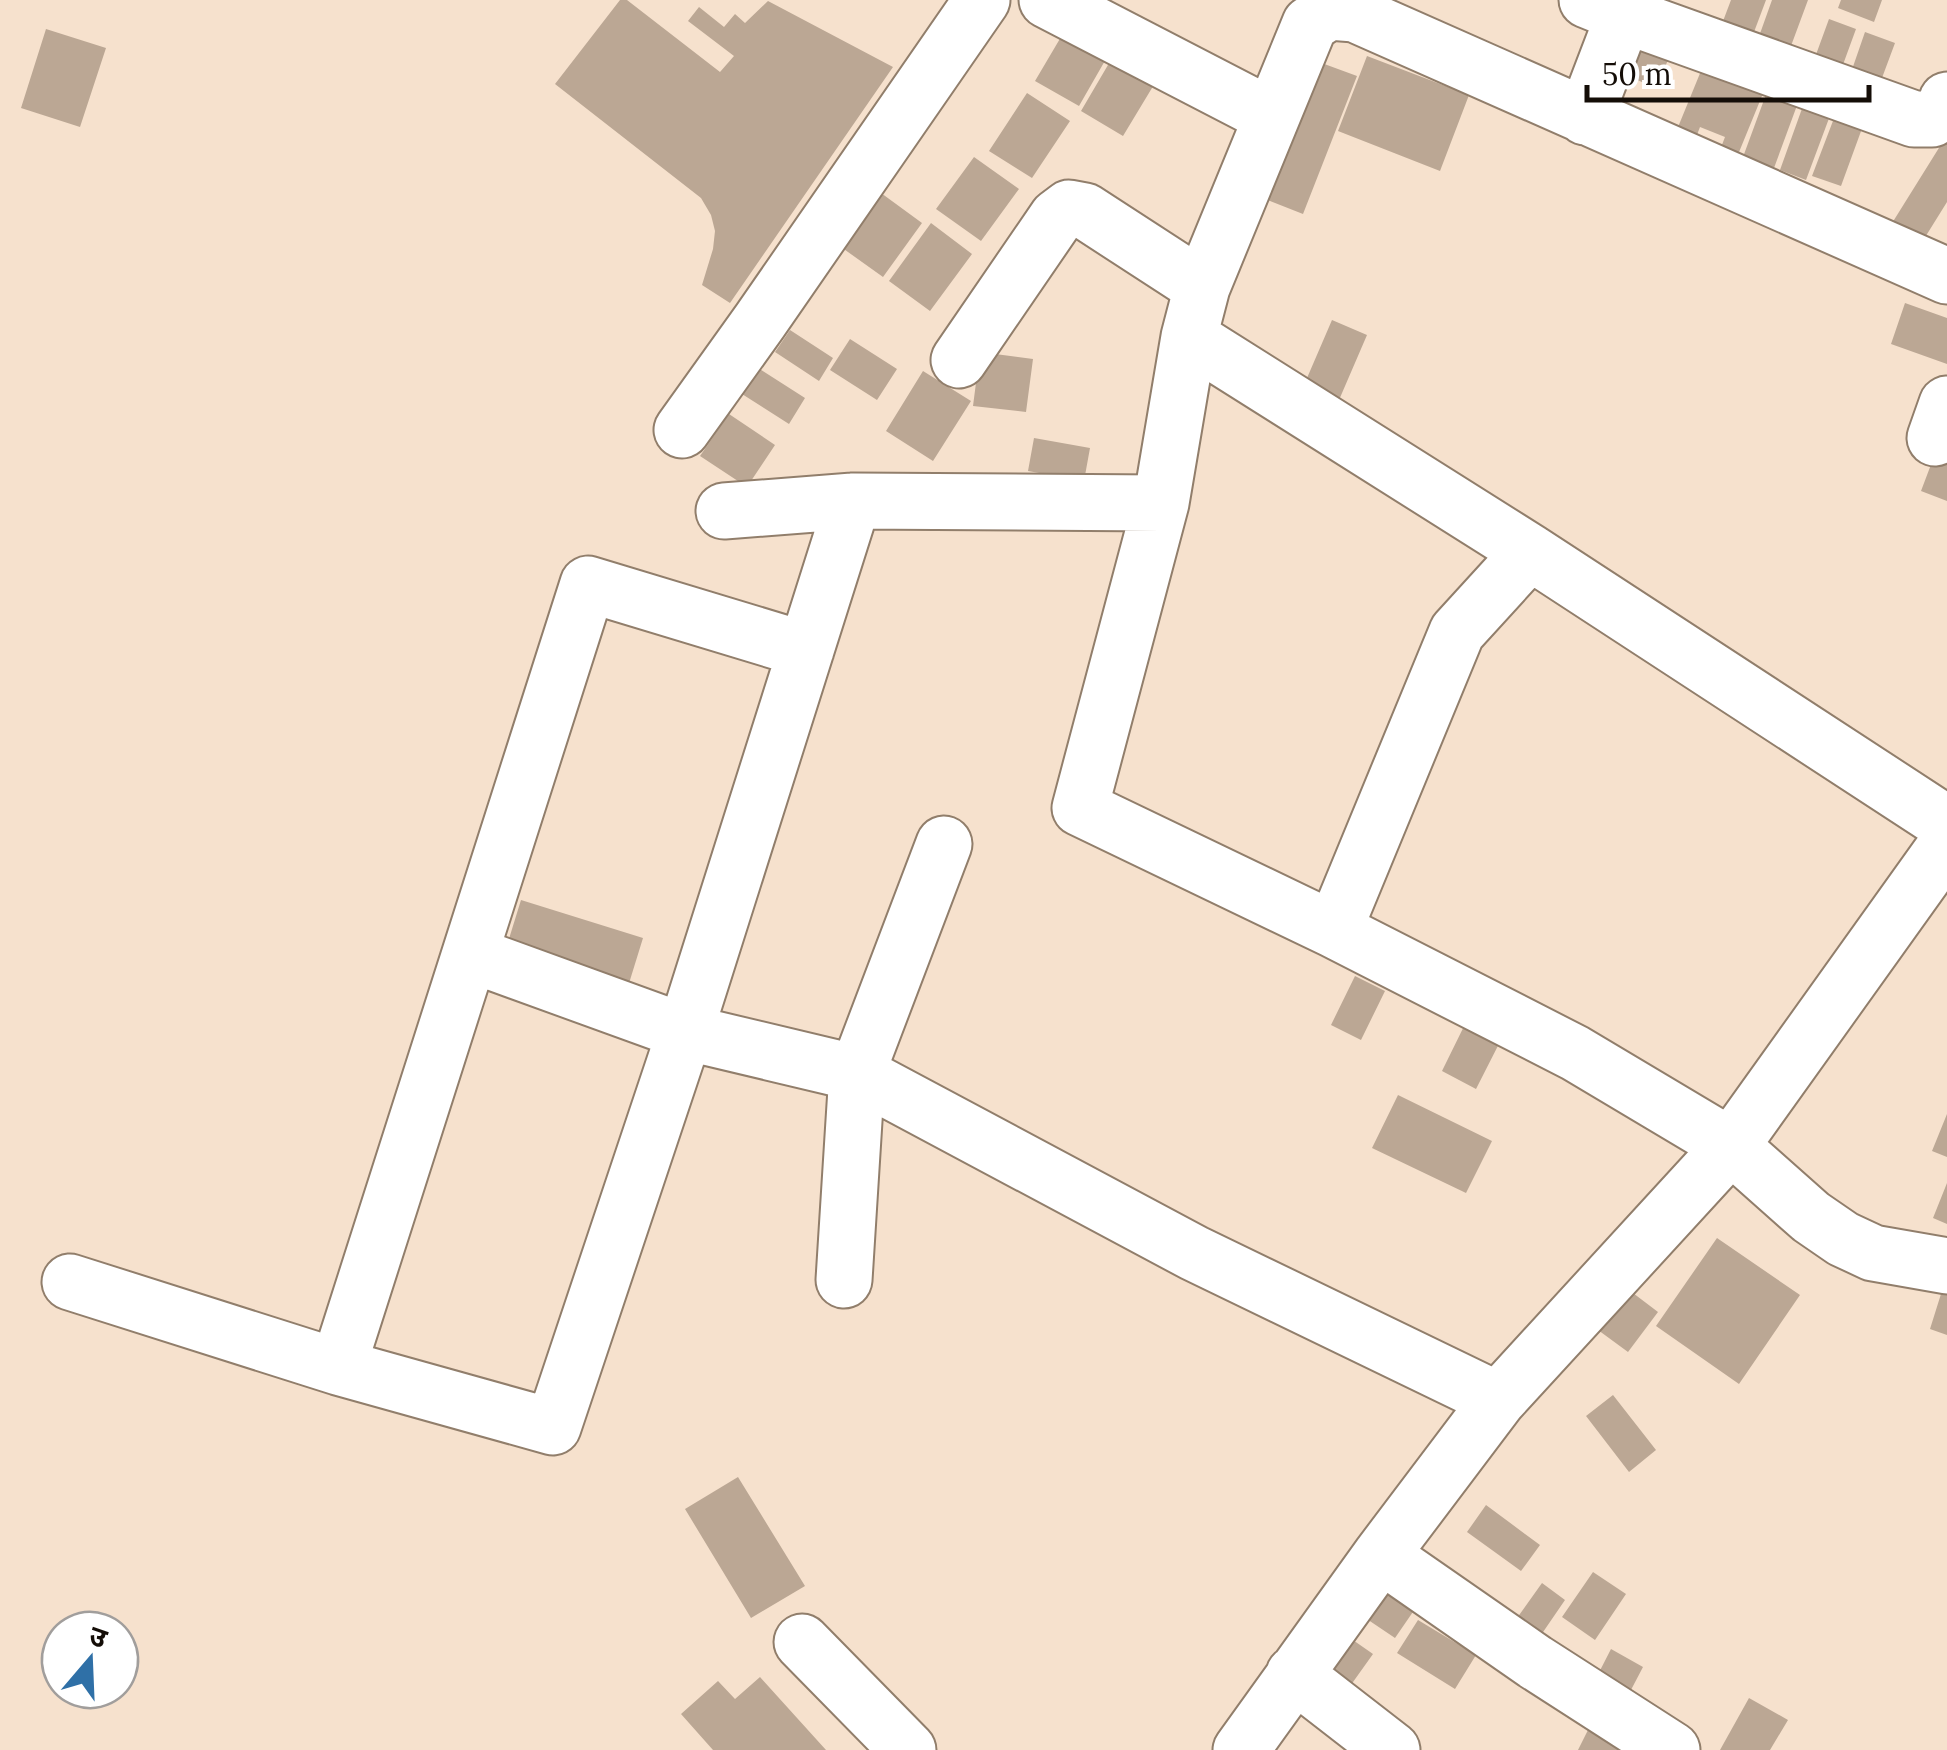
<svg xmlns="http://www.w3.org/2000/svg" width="1947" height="1750" viewBox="0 0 1947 1750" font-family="Lora,'Noto Sans Devanagari',serif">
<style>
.building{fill:#bba794}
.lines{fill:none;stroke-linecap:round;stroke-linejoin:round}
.minor-casing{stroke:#917e6b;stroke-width:59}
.minor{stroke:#fff;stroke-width:55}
</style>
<rect width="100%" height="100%" fill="#f6e1cd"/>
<path class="building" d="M620,0H627L720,72L734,56L688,21L699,7L724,27L735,14L745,23L768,1L893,67L730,303L702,285L713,249L715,231L711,215L701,198L555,84Z
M1731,0H1766L1748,48L1717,37Z
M1772,0H1808L1788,54L1757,42Z
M1841,0H1882L1874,22L1838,8Z
M1829,19L1856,29L1837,81L1810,71Z
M1071,20L1114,45L1079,106L1035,81Z
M46,29L106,48L80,127L21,108Z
M1634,29L1674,46L1656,88L1616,71Z
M1865,32L1895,43L1876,94L1847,84Z
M1115,53L1158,78L1123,136L1081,111Z
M1367,56L1469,95L1440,171L1338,131Z
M1308,58L1357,76L1303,214L1255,195Z
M1703,66L1764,91L1737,157L1720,150L1725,137L1700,127L1695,140L1676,132Z
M1768,89L1799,100L1774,168L1743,157Z
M1027,93L1070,121L1032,178L989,151Z
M1804,103L1831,113L1806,180L1780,170Z
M1836,113L1864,123L1841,186L1812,176Z
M1947,135V202L1919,247L1889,228Z
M974,157L1019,189L981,241L936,209Z
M881,193L922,223L883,277L841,247Z
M931,223L972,254L930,311L889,281Z
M1905,303L1947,318V364L1891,344Z
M1332,320L1367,335L1339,400L1304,385Z
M790,330L833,358L819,381L775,352Z
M850,339L897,369L877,400L830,370Z
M980,352L1033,359L1026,412L973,406Z
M758,368L805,398L789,424L742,394Z
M923,371L971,401L933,461L886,431Z
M729,414L775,445L747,487L700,456Z
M1034,438L1090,448L1084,481L1028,471Z
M1938,446L1947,449V501L1921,491Z
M521,900L643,938L626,993L504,955Z
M1355,976L1385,991L1361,1040L1331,1025Z
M1472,1010L1507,1028L1476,1089L1442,1071Z
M1398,1095L1492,1141L1466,1193L1372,1148Z
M1947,1114V1157L1932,1151Z
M1947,1183V1224L1933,1218Z
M1717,1238L1800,1295L1739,1384L1656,1326Z
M1946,1278H1947V1335L1930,1329Z
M1629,1290L1658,1312L1628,1352L1598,1330Z
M1613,1395L1656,1450L1629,1472L1586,1416Z
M738,1477L805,1586L751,1618L685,1509Z
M1486,1505L1540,1545L1521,1571L1467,1532Z
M1593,1572L1626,1594L1595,1640L1562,1617Z
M1372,1575L1417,1606L1395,1638L1349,1607Z
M1542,1583L1565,1600L1541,1635L1517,1618Z
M1418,1620L1476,1655L1455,1689L1397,1653Z
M1340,1631L1373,1654L1348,1689L1316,1665Z
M1611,1649L1643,1667L1621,1709L1589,1692Z
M760,1677L826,1750H713L681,1714L718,1681L735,1699Z
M1749,1698L1788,1720L1770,1750H1720Z
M1590,1726L1635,1750H1578Z"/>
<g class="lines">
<g class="minor-casing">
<path id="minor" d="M1047,0L1271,116
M1587,0L1624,15L1914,119H1932L1945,107L1947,100
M1585,117L1624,15
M1947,276L1355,14L1329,12L1310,24L1202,287L1189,337L1161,503L1080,808L1334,930L1575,1053L1731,1146L1811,1217L1843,1239L1873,1253L1947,1266
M1189,337L1530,552L1947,824
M959,360L1057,217L1069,208L1085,211L1202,287
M682,430L760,321L982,0
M1935,438L1947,404
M724,511L853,501L1161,503
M1334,930L1457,632L1530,552
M470,954L685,1032L857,1073L1194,1253L1498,1400
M844,1280L857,1073L944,844
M70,1282L338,1367L553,1427L685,1032L853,501
M338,1367L588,584L806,650
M1381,1555L1535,1662L1672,1750
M802,1642L908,1750
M1294,1674L1392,1750
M1241,1750L1381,1555L1498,1400L1731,1146L1947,844"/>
</g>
<use href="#minor" class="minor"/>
</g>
<g transform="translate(90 1660) rotate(19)"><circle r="48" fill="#ffffff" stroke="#a19e9c" stroke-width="2.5"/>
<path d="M0-8L18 38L0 25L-18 38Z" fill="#2f70a7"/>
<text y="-15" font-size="28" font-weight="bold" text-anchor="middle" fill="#140d07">उ</text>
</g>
<path d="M1587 85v15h282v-15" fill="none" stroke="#140d07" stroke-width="5"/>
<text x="1602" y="85" font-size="30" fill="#140d07" stroke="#ffffff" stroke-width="8" paint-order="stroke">50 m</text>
</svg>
